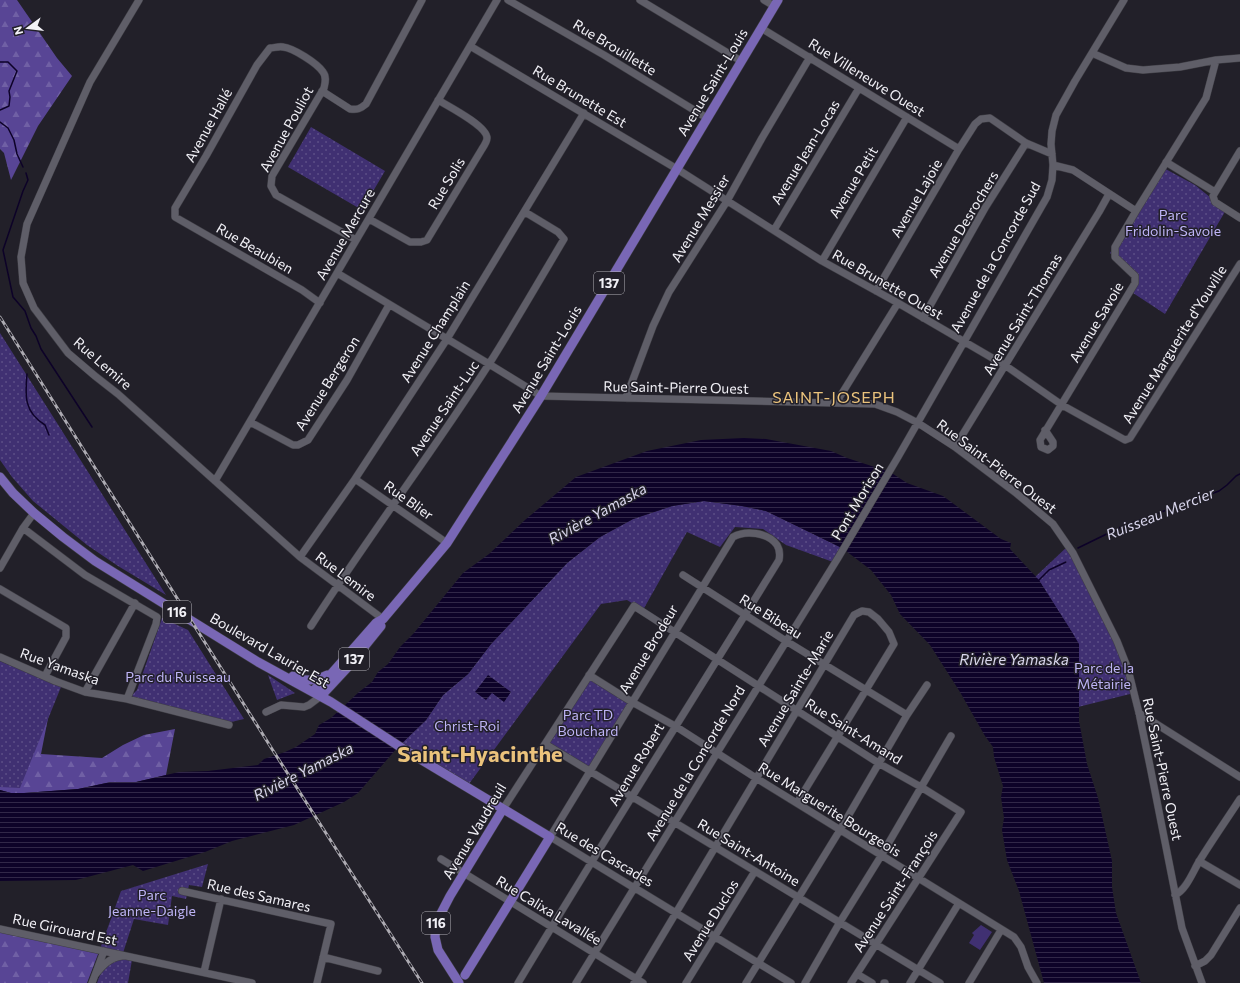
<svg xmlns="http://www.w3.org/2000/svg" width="1240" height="983" viewBox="0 0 1240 983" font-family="Commissioner,sans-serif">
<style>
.grass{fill:#403072}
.forest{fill:url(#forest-firs)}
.park{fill:url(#park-dots)}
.water{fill:url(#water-rules)}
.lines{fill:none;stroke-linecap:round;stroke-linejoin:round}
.stream{stroke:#0d0228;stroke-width:1.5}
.minor-casing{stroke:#3e3d44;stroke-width:8}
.major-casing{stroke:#3e3d44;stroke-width:10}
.minor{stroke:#5f5e68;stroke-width:7}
.major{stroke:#7967b5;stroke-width:9}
.rail-casing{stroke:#adabb2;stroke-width:3}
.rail{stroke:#222029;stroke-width:1.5;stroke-dasharray:4.5;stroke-linecap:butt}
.labels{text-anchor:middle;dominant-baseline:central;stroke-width:3;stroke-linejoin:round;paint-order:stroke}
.shield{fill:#222029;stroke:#b4b2b9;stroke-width:1}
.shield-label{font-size:13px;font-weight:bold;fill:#f2f1f7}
.street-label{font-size:14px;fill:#f2f1f7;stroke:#222029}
.park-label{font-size:14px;fill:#beb4f6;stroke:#222029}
.water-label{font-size:15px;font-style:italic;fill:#d9d6ed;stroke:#222029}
.quarter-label{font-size:16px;letter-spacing:1px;fill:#ebc37c;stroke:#222029}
.town-label{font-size:22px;font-weight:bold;fill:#ebc37c;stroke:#222029}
</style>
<defs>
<pattern id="forest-firs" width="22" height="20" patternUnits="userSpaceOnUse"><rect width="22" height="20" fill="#584595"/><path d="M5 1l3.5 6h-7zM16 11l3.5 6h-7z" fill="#7060a5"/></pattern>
<pattern id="park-dots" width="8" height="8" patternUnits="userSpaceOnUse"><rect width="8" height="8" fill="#403072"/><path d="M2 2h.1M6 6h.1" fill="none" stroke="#5c4e87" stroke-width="1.8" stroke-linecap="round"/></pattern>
<pattern id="water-rules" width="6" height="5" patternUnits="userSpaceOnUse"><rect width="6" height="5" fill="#0d0228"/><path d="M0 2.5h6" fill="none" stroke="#312748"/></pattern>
</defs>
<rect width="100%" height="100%" fill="#222029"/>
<path class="grass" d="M981,925L992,932L980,950L969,943L974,935L972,933Z"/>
<path class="forest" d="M0,0H17L57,58L72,76L38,126L11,180L4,153L0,149Z
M51,703L41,754L102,758L123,745L144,735L175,729L166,775L136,782H111L78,789L24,793H11L0,790V743Z
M0,928L100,949L87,983H0Z"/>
<path class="park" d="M311,127L385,171L362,210L288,167Z
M1160,166L1195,185L1226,210L1165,314L1130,291L1139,275L1110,253Z
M0,333L166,595L118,566L87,545L33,501L12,477L0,460Z
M704,501L742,506L766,511L842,548L833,562L786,545L763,529L735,527L720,547L687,532L643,610L627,600L601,604L466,788L398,747L426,720L443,695L468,674L491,644L567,563L600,537L633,519L672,506Z
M1068,546L1105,615L1134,693L1078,707L1079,692L1035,577Z
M162,618L188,630L244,719L231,722L129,698L137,690Z
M0,661L61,687L20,788L0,787Z
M587,673L631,700L588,772L544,745Z
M268,675L295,693L277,700Z
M208,864L202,887L189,885L186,899L172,896L168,925L134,919L123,953L100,949L121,891Z
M124,959L132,960L128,983H97C103,967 107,961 124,959Z"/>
<path class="water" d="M744,438L766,439L831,451L847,458L890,472L907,483L943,496L1001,539L1011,543L1010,549L1039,580L1072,632L1079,644V721L1087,764L1098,798L1112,861V887L1116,913L1141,983H1044L1019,891L1007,860L1002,830L1004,818L1001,797L1003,786L994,757L993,747L985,736L960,692L930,645L900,614L891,595L871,570L842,548L766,511L742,506L704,501L672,506L633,519L600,537L567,563L491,644L468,674L443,695L426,720L398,747L358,793L344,802L294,825L232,841L205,852L143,871L133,865L76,880L0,881V790L11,793H24L78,789L111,782H136L179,772L208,771L258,765L264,759L285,752L296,747L315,734L319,725L331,718L359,692L372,682L378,672L388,664L400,647L414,633L463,573L489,554L525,520L576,477L647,451L701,440Z
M488,675L511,692L504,702L492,693L486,700L475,692Z"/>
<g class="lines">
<path class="stream" d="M0,62H8L17,71L9,91L10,97L9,106L0,110
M0,122L8,128L14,140L17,154L23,167
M26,173L28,180L23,191L3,250L13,297L25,311L31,328L36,336L41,349L92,427
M27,374C25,396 24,412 45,425L49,435
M1078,548L1123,526L1219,491L1227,485L1236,476L1240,474
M1039,580L1049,570L1066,562"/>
<g class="minor-casing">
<path id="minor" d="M139,0L90,82L27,224L21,257L23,283L34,308L68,353L95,376L118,394L300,557L383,619
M508,0L604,55L707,118
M640,0L741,61
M764,0L774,6
M761,28L959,149
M470,46L677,169L822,261L898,303L1006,366L1062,405L1125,440L1130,438L1240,264
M1092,53L1126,68L1143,70L1180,67L1216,60L1240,58
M322,91L350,109C357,110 360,109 366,104L422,0
M1240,151L1213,196L1215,202L1240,218
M1166,162L1215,192
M1053,165L1073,170L1136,211
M369,219L410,242H421L427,240L482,149C484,146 487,141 487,138C487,126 448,106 438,100
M774,230L859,88
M822,261L907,117
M337,273L489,364L541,396L875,404L897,412L918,423L955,447L1016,493L1053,524L1073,553L1117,641L1128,669L1139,713L1150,766L1182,928L1202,983
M876,291L959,149L975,124L981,119L990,118L1026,143L1052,154
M320,303L302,290L175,217V208L206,156L257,65L270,48C274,48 279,46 283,47C293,48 317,63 323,72C327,77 325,83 324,88L272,176L271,186L276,195L356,240
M923,318L985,208L1026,143
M626,398L653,326L669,292L727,201L762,138L810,57
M836,403L898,303
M250,422L293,445H298L308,440L347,380L389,305
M1045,430L1053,442V446L1048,450L1041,447L1040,440L1135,283V276L1115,257V247L1136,211L1206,98L1216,60
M955,447L1099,212L1109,194
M355,479L447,543
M215,481L497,0
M23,528L85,575L157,617L156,624L127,699
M300,557L355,479L447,339L584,113
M0,568L23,528L34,513
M683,575L786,641L907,715
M0,589L66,628V637L45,676
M311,626C368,537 432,453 489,364C515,323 539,281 564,239L558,232L525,212
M0,657L55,681L85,692L127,699L229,725
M589,675L632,702L675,726L756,778L1014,937L1021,947L1028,967L1037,983
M85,692L135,603
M266,712L281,705L304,707L309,705L321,696
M1139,713L1240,777
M545,744L940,983
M503,809L634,606L880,764L921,787L961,812L851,983
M441,859L643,983
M1199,861L1240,885
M182,891L331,924L317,983
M1175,895C1187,889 1193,871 1200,860C1213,839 1227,819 1240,799
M0,929L252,983
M323,957L378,971
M1195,966L1205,961L1211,955L1240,908
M204,972L221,899
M857,974L872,983
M95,975C103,965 109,958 122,956
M92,983L104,951
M518,983C603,841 692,701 779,560C780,555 780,550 777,545C768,532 745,530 733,537L550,837L554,839L631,886L635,888L791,983
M576,983L717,753L838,558L898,457L1047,197L1052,180L1053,165L1051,144L1052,131L1056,115L1075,81L1124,0
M634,983L854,615L862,611L869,612L878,619L889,632L894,644L797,803
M686,983L755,871
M746,983L840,830L907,715L927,685
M805,983L840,922L881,856L951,736
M884,983H885
M910,983L959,903
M969,983L1001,930"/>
</g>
<g class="major-casing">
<path id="major" d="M0,477L13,493L34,513L63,537L95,561L258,662L331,702L405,750L550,837L465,975
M293,676C306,682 314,681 327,675
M313,691L332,673L376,623L383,619L447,543L541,396L778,0
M321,696L347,668L381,626
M459,983L438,950L435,937L436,923L450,896L503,809"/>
</g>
<use href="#minor" class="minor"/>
<use href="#major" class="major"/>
<g class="rail-casing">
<path id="rail" d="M0,317L272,749L422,983"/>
</g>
<use href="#rail" class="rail"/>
</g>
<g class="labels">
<g class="shield">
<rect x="594" y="272" width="30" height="22" rx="3"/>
<rect x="163" y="601" width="28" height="22" rx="3"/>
<rect x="339" y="648" width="30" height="22" rx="3"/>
<rect x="422" y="912" width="28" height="22" rx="3"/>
</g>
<g class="shield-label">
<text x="609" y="283">137</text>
<text x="177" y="612">116</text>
<text x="354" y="659">137</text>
<text x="436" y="923">116</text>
</g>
<g class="street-label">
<text transform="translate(615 47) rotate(31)">Rue Brouillette</text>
<text transform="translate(867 77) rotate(32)">Rue Villeneuve Ouest</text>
<text transform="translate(712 82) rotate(-59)">Avenue Saint-Louis</text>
<text transform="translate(580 96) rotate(31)">Rue Brunette Est</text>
<text transform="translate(208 125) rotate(-61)">Avenue Hallé</text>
<text transform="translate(286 129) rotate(-61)">Avenue Pouliot</text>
<text transform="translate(805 152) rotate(-59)">Avenue Jean-Locas</text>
<text transform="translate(853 182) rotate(-59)">Avenue Petit</text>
<text transform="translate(446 183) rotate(-59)">Rue Solis</text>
<text transform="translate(916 198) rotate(-60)">Avenue Lajoie</text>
<text transform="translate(700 218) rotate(-59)">Avenue Messier</text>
<text transform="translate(963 224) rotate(-59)">Avenue Desrochers</text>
<text transform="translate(345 234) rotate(-60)">Avenue Mercure</text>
<text transform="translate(255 248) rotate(30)">Rue Beaubien</text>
<text transform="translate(995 257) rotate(-61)">Avenue de la Concorde Sud</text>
<text transform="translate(888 284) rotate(30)">Rue Brunette Ouest</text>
<text transform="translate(1022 314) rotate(-59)">Avenue Saint-Thomas</text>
<text transform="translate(1096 322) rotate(-59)">Avenue Savoie</text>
<text transform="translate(435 331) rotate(-58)">Avenue Champlain</text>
<text transform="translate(1174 344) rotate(-58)">Avenue Marguerite d'Youville</text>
<text transform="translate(546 359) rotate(-59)">Avenue Saint-Louis</text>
<text transform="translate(103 363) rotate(41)">Rue Lemire</text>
<text transform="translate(327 383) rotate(-58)">Avenue Bergeron</text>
<text transform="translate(676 387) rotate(1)">Rue Saint-Pierre Ouest</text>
<text transform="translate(444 408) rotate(-56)">Avenue Saint-Luc</text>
<text transform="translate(997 466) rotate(37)">Rue Saint-Pierre Ouest</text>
<text transform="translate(409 500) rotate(35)">Rue Blier</text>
<text transform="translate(857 501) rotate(-59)">Pont Morison</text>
<text transform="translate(346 576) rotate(37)">Rue Lemire</text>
<text transform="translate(771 616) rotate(32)">Rue Bibeau</text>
<text transform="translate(648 649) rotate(-59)">Avenue Brodeur</text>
<text transform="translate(270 650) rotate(30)">Boulevard Laurier Est</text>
<text transform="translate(60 666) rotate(20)">Rue Yamaska</text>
<text transform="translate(795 688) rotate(-59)">Avenue Sainte-Marie</text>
<text transform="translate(854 731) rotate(32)">Rue Saint-Amand</text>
<text transform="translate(695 763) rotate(-59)">Avenue de la Concorde Nord</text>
<text transform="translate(636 764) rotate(-59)">Avenue Robert</text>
<text transform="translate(1163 769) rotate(78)">Rue Saint-Pierre Ouest</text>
<text transform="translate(830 809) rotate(32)">Rue Marguerite Bourgeois</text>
<text transform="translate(474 831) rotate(-59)">Avenue Vaudreuil</text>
<text transform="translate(749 852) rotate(31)">Rue Saint-Antoine</text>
<text transform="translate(605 854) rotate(31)">Rue des Cascades</text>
<text transform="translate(895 891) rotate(-57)">Avenue Saint-François</text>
<text transform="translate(259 895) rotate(13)">Rue des Samares</text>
<text transform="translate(549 910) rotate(31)">Rue Calixa Lavallée</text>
<text transform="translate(710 920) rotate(-58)">Avenue Duclos</text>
<text transform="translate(65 929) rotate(12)">Rue Girouard Est</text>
</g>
<g class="park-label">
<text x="1173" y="214">Parc<tspan x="1173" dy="16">Fridolin-Savoie</tspan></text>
<text x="1104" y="667">Parc de la<tspan x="1104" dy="16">Métairie</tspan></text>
<text x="178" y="676">Parc du Ruisseau</text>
<text x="588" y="714">Parc TD<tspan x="588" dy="16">Bouchard</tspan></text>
<text x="467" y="725">Christ-Roi</text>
<text x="152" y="894">Parc<tspan x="152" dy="16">Jeanne-Daigle</tspan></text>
</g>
<g class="water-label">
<text transform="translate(597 513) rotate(-29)">Rivière Yamaska</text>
<text transform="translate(1160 513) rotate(-22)">Ruisseau Mercier</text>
<text x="1014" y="659">Rivière Yamaska</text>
<text transform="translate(303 771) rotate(-27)">Rivière Yamaska</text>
</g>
<g class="quarter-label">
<text x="834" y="396">SAINT-JOSEPH</text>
</g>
<g class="town-label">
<text x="480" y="753">Saint-Hyacinthe</text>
</g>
</g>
<g transform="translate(28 28) rotate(255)" stroke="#222029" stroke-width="3" paint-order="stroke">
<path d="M0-3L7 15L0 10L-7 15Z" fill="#f2f1f7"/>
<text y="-6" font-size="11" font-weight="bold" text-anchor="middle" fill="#f2f1f7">N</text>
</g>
</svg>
